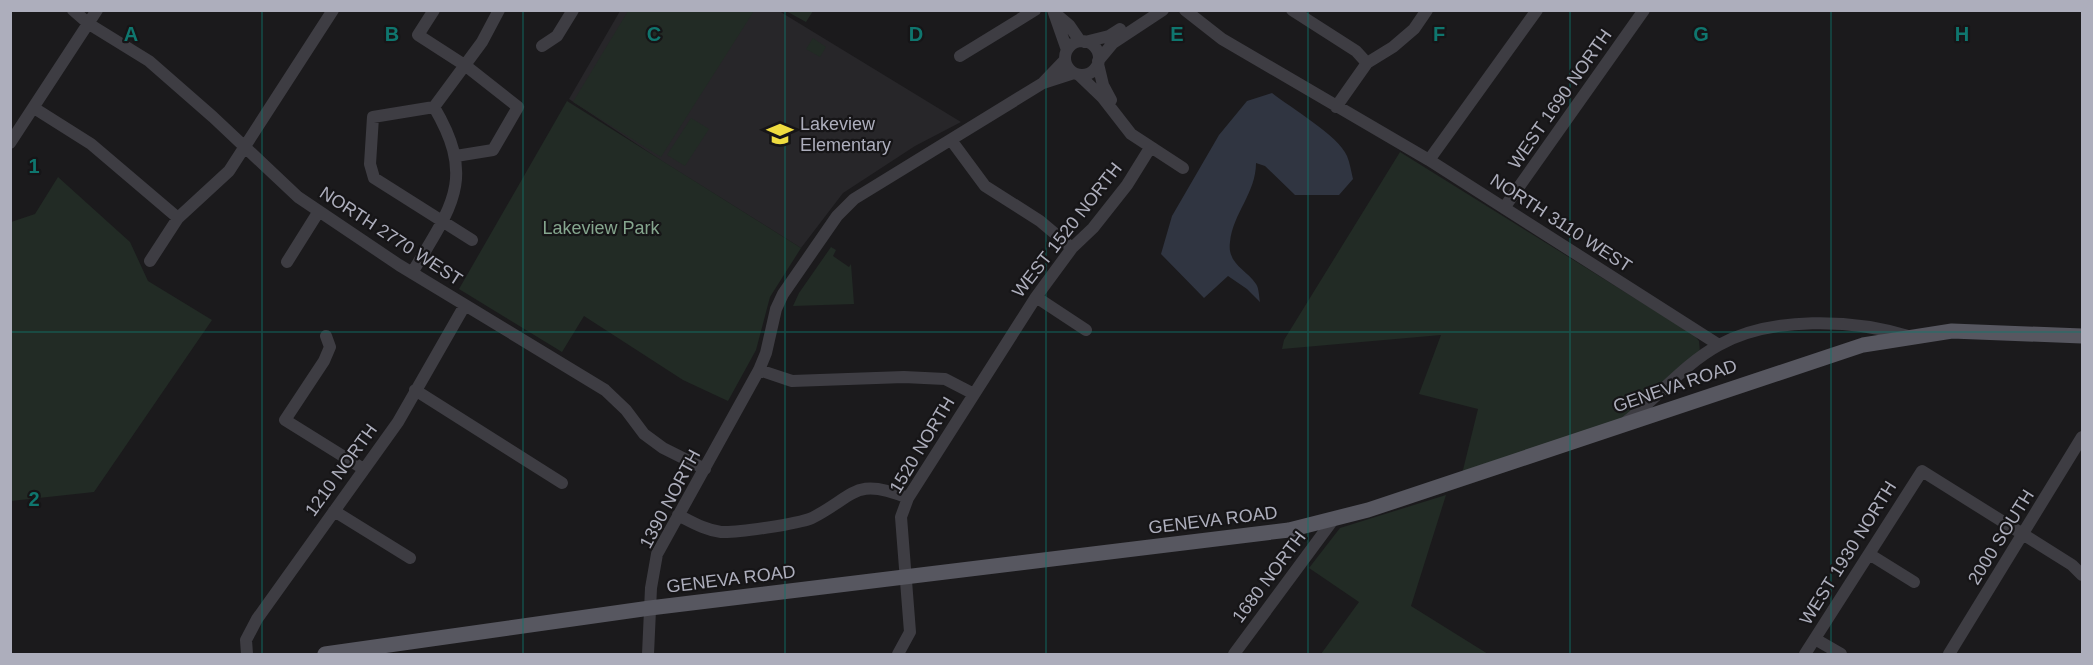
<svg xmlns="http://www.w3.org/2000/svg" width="2093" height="665" viewBox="0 0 2093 665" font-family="Helvetica,sans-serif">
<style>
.built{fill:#272629}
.green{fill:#222b25}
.water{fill:#303541}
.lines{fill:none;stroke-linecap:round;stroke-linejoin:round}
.minor{stroke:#3e3d43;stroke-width:12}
.major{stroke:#575760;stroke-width:15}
.grid{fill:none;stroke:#0f766e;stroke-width:1.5;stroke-opacity:0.55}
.labels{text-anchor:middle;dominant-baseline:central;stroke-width:4.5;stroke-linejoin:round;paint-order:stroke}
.street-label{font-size:18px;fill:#adaebc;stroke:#161517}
.poi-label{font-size:18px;fill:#adaebc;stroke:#161517;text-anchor:start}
.park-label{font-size:18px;fill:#85a68e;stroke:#161517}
.grid-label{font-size:20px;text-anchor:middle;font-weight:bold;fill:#0f766e;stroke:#161517;stroke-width:4.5;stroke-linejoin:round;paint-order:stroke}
</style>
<rect width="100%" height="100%" fill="#1b1a1c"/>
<path class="built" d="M620,11H779L961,122L915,146L843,193L801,248L662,161L569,99Z"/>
<path class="green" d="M628,11H754L661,157L573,102Z
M786,11H813L806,22Z
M813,38L826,47L820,57L806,49Z
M567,101L801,248L770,297L756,350L728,401L683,380L584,316L562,352L459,289Z
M691,118L709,129L685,166L667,155Z
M1400,152L1694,335L1699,341L1700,352L1622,420L1462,474L1478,409L1419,394L1441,335L1282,349L1284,340Z
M58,177L130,242L148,281L212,320L94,492L11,501V222L35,214Z
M831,247L836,250L833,256L849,267L851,264L854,304L793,306L799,293Z
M1446,495L1411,606L1488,654H1321L1359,602L1309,568L1340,528Z"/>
<path class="water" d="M1272,93C1291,108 1339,136 1347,156C1350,163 1351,171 1353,179L1339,195H1295L1265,166L1256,163C1256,193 1233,213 1230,242C1227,264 1246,269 1256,284C1259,288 1259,297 1260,302L1247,289L1228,276L1204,298L1161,254L1172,216L1219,135L1247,101Z"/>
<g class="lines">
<path class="minor" d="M73,10L89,24L149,61L213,117L298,197L399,265L605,390L626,410L644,434L663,448L705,469
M434,10L418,35L466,66L518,107L493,150L456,156
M1053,10L1067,50
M1185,10L1222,39L1429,160L1719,345
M1292,10L1356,51L1367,63
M1056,14L1069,25L1080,41
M1065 58a17 17 0 1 1 34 0a17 17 0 1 1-34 0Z
M1085,42L1109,36L1120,29
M542,46L557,36L573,10
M960,56L1035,10
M1098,61L1113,43L1163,10
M1098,64L1103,85L1111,100
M1079,75L1103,98L1131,134L1183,168
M1043,83L1074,73
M1336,107L1367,63L1393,47L1414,29L1427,10
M34,108L91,144L178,218
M951,140L985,186L1040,221L1072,248
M10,143L97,10
M1429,160L1537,10
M1504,208L1644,10
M472,240L374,178L370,164L373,117L434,107L482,42L499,10
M150,261L178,218L229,171L333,10
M287,262L319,211
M412,273C451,207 477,180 434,107
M1036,297L1086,330
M326,336L330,347L324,361L285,420L362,468
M759,370L792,381L904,377L945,379L974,394
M415,390L562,483
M1627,421C1658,397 1684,364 1719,345C1771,316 1853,319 1908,336
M334,511L410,558
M678,515C692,522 705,530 721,532C736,533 798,524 812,518C855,496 854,476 908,498
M1869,554L1914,582
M1815,639L1841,654
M247,654L246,640L257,619L398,422L465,305
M648,654L651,588L657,554L759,370L766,353L776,309L783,294L837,216L854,199L1043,83L1065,60
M898,654L910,632L901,517L908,498L1036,297L1072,248L1093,228L1127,185L1150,148
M1234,654L1333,520
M1805,654L1922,471L2072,565L2082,575
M1949,654L2082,437"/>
<path class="major" d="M325,654L650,608L1289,530L1368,510L1863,345L1952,331L2082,336"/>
</g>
<path class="grid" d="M262,10V654M523,10V654M785,10V654M1046,10V654M1308,10V654M1570,10V654M1831,10V654M10,332H2082"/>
<defs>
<g id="school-bare" transform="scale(2.07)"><path d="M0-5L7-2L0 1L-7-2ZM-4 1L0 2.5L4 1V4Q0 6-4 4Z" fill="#efdc40" stroke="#161517" stroke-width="2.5" paint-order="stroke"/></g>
</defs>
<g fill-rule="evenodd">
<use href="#school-bare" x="780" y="134"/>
</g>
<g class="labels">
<g class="street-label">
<text transform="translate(1560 99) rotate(-55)">WEST 1690 NORTH</text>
<text transform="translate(1561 223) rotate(33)">NORTH 3110 WEST</text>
<text transform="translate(1067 230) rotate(-52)">WEST 1520 NORTH</text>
<text transform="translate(391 236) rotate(33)">NORTH 2770 WEST</text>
<text transform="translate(1675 386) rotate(-19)">GENEVA ROAD</text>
<text transform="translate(922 445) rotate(-59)">1520 NORTH</text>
<text transform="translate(341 470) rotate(-54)">1210 NORTH</text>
<text transform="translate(670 499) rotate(-62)">1390 NORTH</text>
<text transform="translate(1213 520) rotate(-7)">GENEVA ROAD</text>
<text transform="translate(2001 537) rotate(-58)">2000 SOUTH</text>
<text transform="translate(1848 553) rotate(-58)">WEST 1930 NORTH</text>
<text transform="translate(1269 577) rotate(-53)">1680 NORTH</text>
<text transform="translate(731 579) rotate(-7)">GENEVA ROAD</text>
</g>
<g class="poi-label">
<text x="800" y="124">Lakeview<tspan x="800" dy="21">Elementary</tspan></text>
</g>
<g class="park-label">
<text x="601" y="228">Lakeview Park</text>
</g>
</g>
<g class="grid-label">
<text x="131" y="41">A</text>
<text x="392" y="41">B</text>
<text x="654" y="41">C</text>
<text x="916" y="41">D</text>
<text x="1177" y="41">E</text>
<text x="1439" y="41">F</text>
<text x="1701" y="41">G</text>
<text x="1962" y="41">H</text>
<text x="34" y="173">1</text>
<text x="34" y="506">2</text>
</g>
<rect width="2093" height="665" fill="none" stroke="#adaebc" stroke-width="24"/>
</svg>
